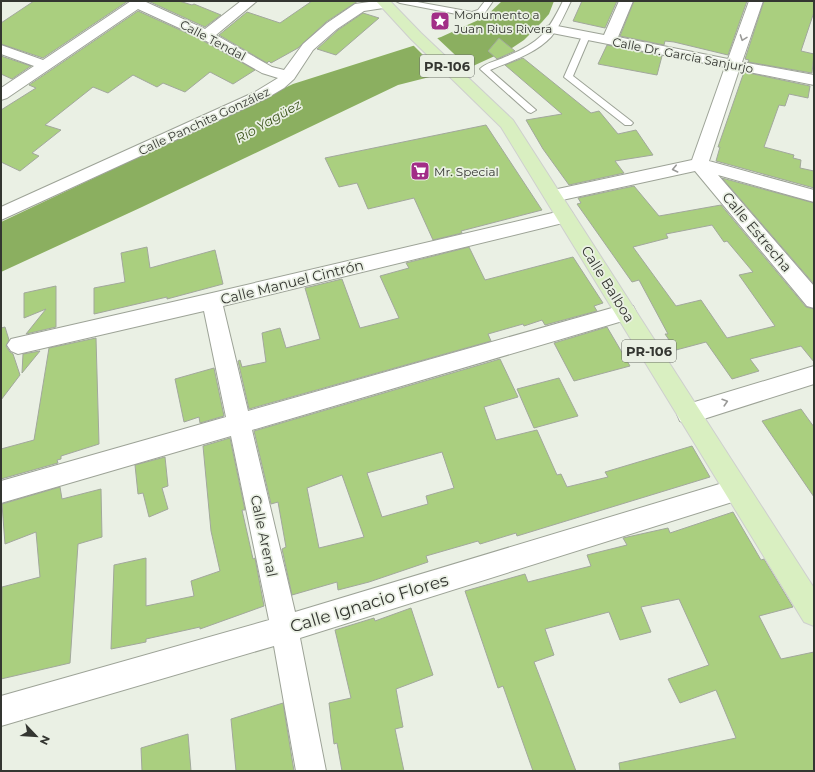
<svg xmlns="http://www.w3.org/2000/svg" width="815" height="772" viewBox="0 0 815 772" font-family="Montserrat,sans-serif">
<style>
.water{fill:#8baf60}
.pier{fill:#eaf0e4}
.building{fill:#aacf7f;stroke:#a2a89c;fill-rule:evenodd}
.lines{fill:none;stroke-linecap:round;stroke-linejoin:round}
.service-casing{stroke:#9da397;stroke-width:2}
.minor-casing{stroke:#9da397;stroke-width:2}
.primary-casing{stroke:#cecfce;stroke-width:2}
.service{fill:#fff;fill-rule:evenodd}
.minor{fill:#fff;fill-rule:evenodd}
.primary{fill:#d9efc1;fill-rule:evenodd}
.oneway{stroke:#9a9a98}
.labels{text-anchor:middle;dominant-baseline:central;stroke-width:3.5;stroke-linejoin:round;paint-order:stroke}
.far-poi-label{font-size:12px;fill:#343631;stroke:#eaf0e4;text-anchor:start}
.far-street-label{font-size:12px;fill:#343631;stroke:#eaf0e4}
.shield{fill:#eaf0e4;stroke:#6b6e67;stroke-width:1}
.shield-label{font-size:13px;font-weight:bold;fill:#343631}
.far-water-label{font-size:13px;font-style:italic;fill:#3d551d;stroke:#eaf0e4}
.street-label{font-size:14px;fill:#343631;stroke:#eaf0e4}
.near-street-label{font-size:17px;fill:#343631;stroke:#eaf0e4}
</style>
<rect width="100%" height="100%" fill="#eaf0e4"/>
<path class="water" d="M502,1H554L549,14L542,22L524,40L512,48L473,66L398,85L142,207L1,272V222L293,84L441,37L485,17Z"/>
<path class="pier" d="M435,36L469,68L443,75L411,43Z"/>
<path class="building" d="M34,1H128L43,58L1,44V23Z
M148,1H179L192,5L194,4L221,15L205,27Z
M312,1H358L326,22L298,48L271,63L269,61L267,63L219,35L247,12L280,23Z
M582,1H617L605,28L573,21Z
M634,1H747L728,55L674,42L665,41L664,45L620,36Z
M764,1H814V12L801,51L814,54L812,73L748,62L749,60L745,59Z
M138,11L200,39L255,70L233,84L210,72L185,92L163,83L157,87L133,75L108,93L93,87L45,125L61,130L32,153L39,156L20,171L1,162V110L36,88L29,85Z
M363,13L379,18L336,55L317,49L338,30Z
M499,38L515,51L497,59L488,51Z
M607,45L662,56L657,75L598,64Z
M1,56L31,66L12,79L1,74Z
M523,58L591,113L599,111L618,134L636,130L653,155L615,161L624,173L569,185L543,149L526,120L562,114L505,65Z
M744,72L810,86L808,98L789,94L785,106L779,105L764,147L794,155L793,158L801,160L800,168L814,171V188L716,161L720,147H718Z
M486,125L542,210L461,231L462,233L433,240L414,198L368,209L357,183L339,187L325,158Z
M722,178L814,203V284Z
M634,186L659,216L721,205L806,307L814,309V362L801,346L750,359L759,371L732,379L706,342L676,350L665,334H668L639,280L632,282L577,204L581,203L578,198ZM712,225L724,242L727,241L753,272L739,275L775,326L727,338L701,300L676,306L633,247L668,238L666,234Z
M147,247L150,268L215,250L223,284L167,299V297L94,314V288L125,282L121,253Z
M469,247L485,280L573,257L603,303L594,306L597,311L545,325L542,320L524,326L523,324L488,334L491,341L249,409L238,361L240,360L242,367L266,362L262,333L280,328L286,348L320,339L305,288L342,279L360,328L399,318L380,276L409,268L406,263Z
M56,286V327L26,334L46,309L24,318V293Z
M5,327L9,340L6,346L10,352L13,354L20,375L1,400V328Z
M607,327L630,366L574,381L554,343Z
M96,338L99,444L61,456V459L57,460L58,463L1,479V449L34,440L49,348Z
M40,351L22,373L23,354Z
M500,359L518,397L484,407L496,440L537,430L557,475L561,474L567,487L608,477L605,472L692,446L710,477L517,536L516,533L480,544L478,541L426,556L428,562L369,582L338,590L337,582L292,595L282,549L286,547L278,502L271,504L254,431ZM442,452L454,488L426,496L428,504L382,517L367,473ZM342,475L364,537L319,548L307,488Z
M214,368L224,416L200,423L199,417L184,422L175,379Z
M559,378L578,416L534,428L517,389Z
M801,409L814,427V497L762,421Z
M230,438L245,510H242L253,559L255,558L264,606L200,629V627L146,639V642L111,649L114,565L146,558V606L194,596L191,581L220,571L211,531L203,446Z
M165,457L168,486L162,488L168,509L149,517L143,493L138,494L135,465Z
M60,487L62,499L101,489L102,537L78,544L70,663L1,679L2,587L40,577L36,532L5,544L2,504Z
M733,512L761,560L764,559L793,607L759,616L781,659L814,652V771H620L619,763L736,738L716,690L680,703L668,679L709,665L679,599L641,607L651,632L620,640L609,612L545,629L554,655L534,662L576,771H533L503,686L498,688L465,591L525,574L528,582L591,566L587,555L627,545L623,538L668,528L670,533Z
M411,608L433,675L396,689L403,727L395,729L404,771H342L337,743L334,744L329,703L351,698L335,630L374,618L375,621Z
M283,703L294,771H236L231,719Z
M188,734L191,771H142L141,748Z"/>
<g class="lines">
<g class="service-casing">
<path id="service" d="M396,1H412L472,12L478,10L485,1H493L484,14L472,17L400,3Z
M563,1H571C565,13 560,26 551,37C535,54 511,61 490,70L536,110L531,113L528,112L480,69C485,63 497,61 505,57C539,43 547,34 563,1Z
M586,33L590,36L573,76L631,121L633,123L631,125H625L564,77L582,36Z"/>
</g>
<g class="minor-casing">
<path id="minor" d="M131,1H147L146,2L205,29L241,1H257L216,35L272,67L284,70L303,44L327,23L355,4L376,1H389L392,4L390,7L364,11L337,29L313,50L294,79L284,88L267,98L1,220V207L255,92L278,78L262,73L201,38L138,9L7,98L1,100V88L34,66L1,54V45L43,60Z
M619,1H633L618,37L728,59L749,1H763L742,62L814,75V85L739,70L709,161L814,190V202L718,175L814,286V308L807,306L695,171L553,202L547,200L544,196L547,192L553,190L692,160L725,67L547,32L545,29L547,26L552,25L604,35Z
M565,210L571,211L574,216L571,221L223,306L248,411L626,304L633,306L636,312L633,318L626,320L252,430L295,612L736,479L745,482L748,490L745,498L300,638L326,771H296L274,646L1,726V696L269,620L231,436L1,503V481L226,417L204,311L18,354L11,351L7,345L11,339L212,293Z
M814,366V384L688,424L680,421L677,414L680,407L688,404Z"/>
</g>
<g class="primary-casing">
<path id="primary" d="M376,1H390L421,33L513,120L814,588V626L804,622L501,127L411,39Z"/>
</g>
<use href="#service" class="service"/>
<use href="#minor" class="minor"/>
<use href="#primary" class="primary"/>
</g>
<defs><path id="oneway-chevron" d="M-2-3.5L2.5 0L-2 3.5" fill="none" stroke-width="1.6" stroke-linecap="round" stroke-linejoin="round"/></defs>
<g class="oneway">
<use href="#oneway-chevron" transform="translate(743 38) rotate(110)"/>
<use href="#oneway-chevron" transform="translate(675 169) rotate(167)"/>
<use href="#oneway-chevron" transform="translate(725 402) rotate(-17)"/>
</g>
<defs>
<g id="sight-square" transform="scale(1)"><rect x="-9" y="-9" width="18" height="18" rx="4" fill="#a22e87" stroke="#eaf0e4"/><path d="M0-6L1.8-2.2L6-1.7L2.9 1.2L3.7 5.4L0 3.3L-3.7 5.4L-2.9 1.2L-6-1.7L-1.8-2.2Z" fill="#fff"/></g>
<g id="supermarket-square" transform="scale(1)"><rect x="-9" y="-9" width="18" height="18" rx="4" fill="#a22e87" stroke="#eaf0e4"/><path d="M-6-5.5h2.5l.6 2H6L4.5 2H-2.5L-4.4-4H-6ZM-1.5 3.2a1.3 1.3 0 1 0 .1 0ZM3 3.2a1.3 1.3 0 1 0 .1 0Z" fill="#fff"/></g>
</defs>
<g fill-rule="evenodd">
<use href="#sight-square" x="440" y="21"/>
<use href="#supermarket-square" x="420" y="171"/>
</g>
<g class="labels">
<g class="far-poi-label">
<text x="454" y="14">Monumento a<tspan x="454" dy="14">Juan Rius Rivera</tspan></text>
<text x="434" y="171">Mr. Special</text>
</g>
<g class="far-street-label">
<text transform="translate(213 40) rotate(28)">Calle Tendal</text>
<text transform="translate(683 55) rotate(11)">Calle Dr. García Sanjurjo</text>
<text transform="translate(204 121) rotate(-25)">Calle Panchita González</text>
</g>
<g class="shield">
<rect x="420" y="55" width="54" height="22" rx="3"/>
<rect x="622" y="340" width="54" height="22" rx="3"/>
</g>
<g class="shield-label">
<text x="447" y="66">PR-106</text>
<text x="649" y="351">PR-106</text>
</g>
<g class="far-water-label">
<text transform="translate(268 121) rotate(-30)">Río Yagüez</text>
</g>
<g class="street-label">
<text transform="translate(757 232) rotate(50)">Calle Estrecha</text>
<text transform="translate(292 282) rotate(-14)">Calle Manuel Cintrón</text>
<text transform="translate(608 284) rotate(58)">Calle Balboa</text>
<text transform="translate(264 536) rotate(78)">Calle Arenal</text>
</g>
<g class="near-street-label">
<text transform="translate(369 603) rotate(-17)">Calle Ignacio Flores</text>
</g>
</g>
<rect width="815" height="772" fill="none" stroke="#343631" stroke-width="4"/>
<g transform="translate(36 736) rotate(115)" stroke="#eaf0e4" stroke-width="3" paint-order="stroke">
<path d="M0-3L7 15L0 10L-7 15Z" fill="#343631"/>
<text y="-6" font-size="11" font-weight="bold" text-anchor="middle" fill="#343631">N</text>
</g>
</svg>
